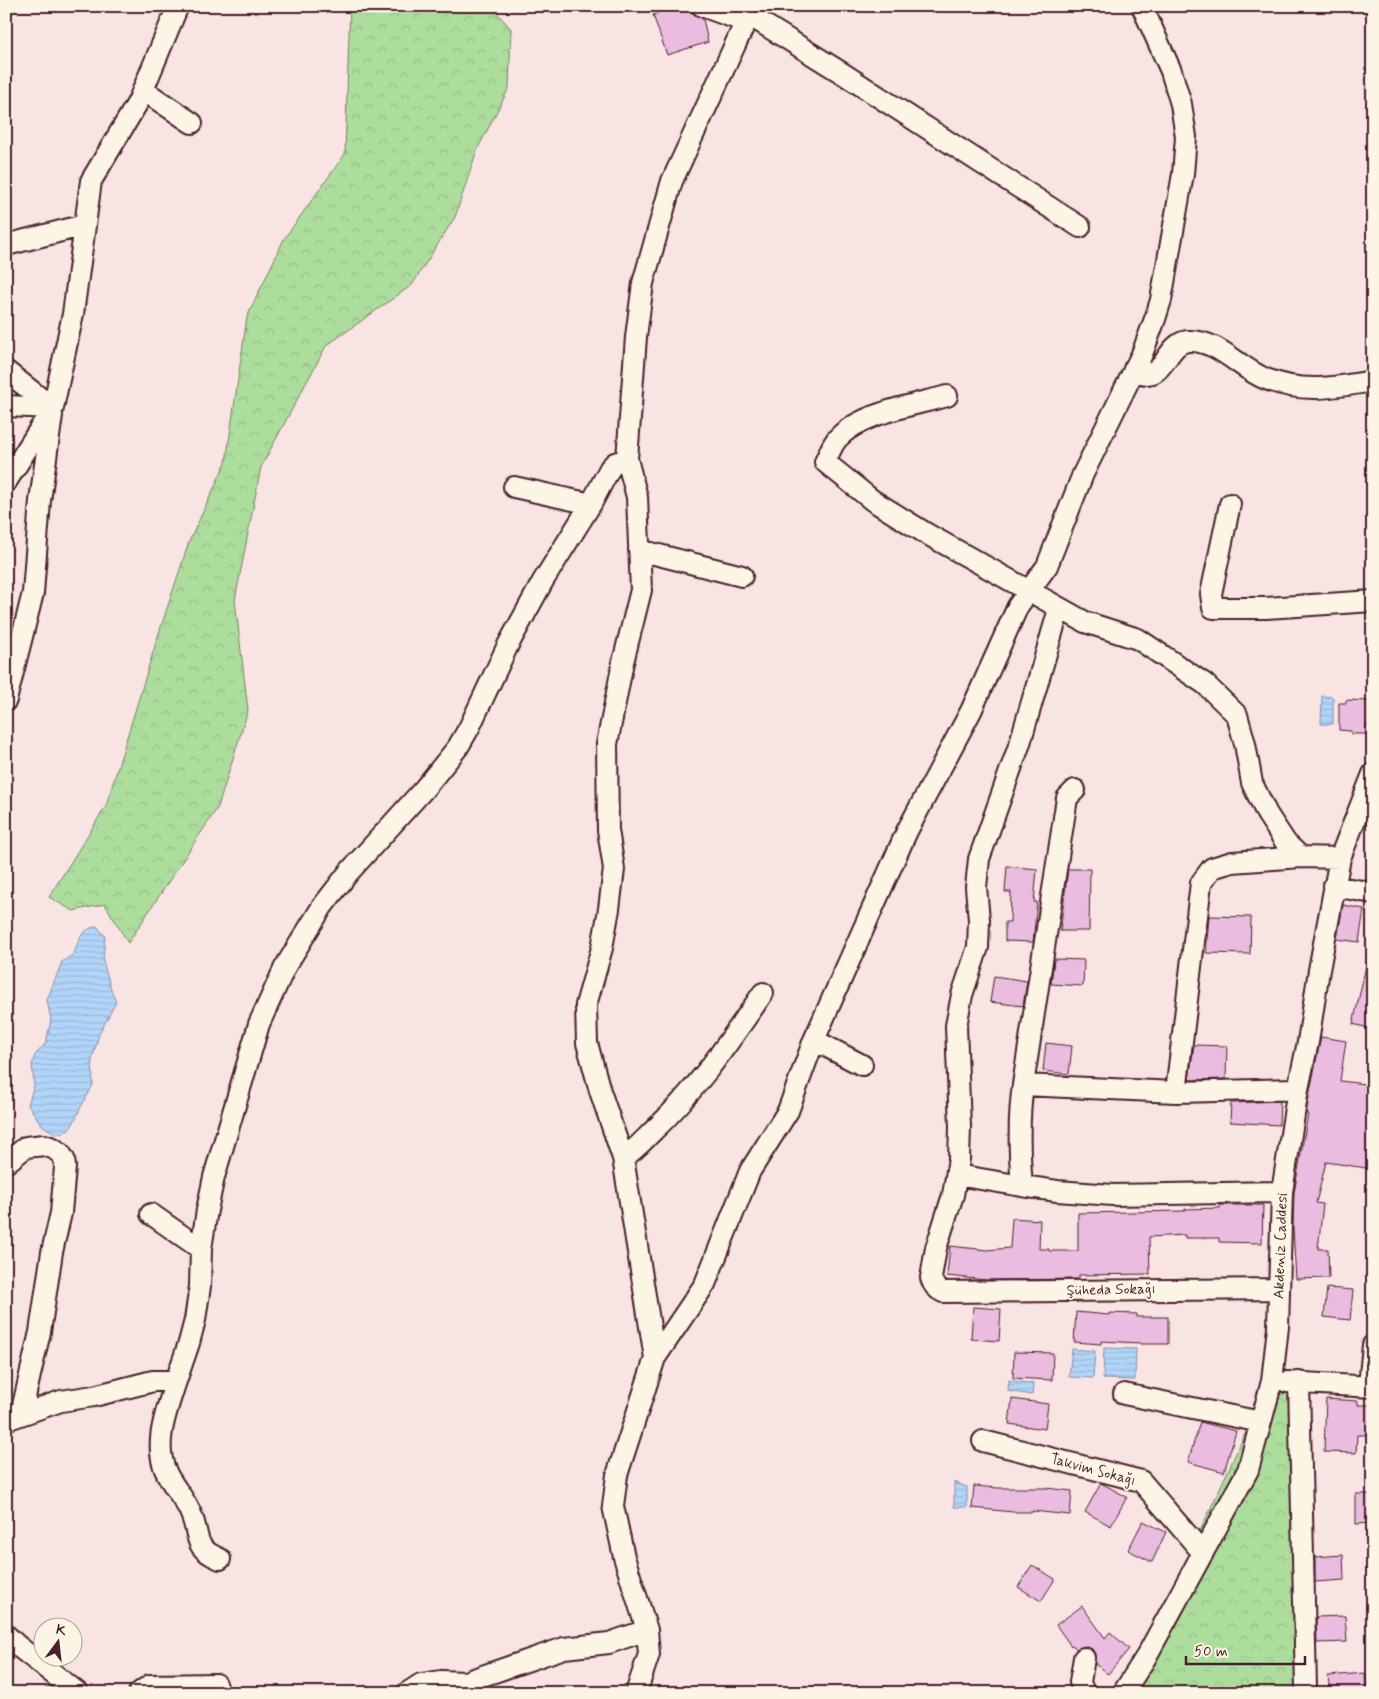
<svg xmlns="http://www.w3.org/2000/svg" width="1379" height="1699" viewBox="0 0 1379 1699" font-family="Mynerve,sans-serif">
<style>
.forest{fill:url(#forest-crowns);stroke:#7b7e64}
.water{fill:url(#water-rules);stroke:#888ca7}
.building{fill:#eabcdf;stroke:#4a1f2b}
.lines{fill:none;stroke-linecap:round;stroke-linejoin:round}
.minor-casing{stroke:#4a1f2b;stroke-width:24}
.minor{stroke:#fcf5e5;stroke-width:20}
.labels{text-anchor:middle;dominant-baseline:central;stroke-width:4;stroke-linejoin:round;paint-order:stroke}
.street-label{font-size:15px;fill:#4a1f2b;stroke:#fcf5e5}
</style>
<defs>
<pattern id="forest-crowns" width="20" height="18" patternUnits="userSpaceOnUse" patternTransform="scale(1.25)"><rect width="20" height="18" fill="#acdd9d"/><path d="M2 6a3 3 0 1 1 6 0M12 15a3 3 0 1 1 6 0" fill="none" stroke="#96bd87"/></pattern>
<pattern id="water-rules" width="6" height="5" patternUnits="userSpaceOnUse" patternTransform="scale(1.25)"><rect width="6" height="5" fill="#b1d5f9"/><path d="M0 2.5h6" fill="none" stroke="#9ab6d6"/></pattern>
</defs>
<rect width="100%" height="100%" fill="#f7e4e3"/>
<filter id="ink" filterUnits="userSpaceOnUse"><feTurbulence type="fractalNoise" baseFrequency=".02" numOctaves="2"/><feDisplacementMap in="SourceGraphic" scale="10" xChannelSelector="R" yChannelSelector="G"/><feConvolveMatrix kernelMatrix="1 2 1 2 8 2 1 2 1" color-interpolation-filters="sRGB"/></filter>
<g filter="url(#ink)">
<path class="forest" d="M350,6H400L408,11L428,6H491L511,29L509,88L477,150L455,217L412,285L326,346L261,467L235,600L248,710L218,807L128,943L105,904L73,911L49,897L106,806L158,636L189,542L226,462L247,317L284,239L345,154Z
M1296,1387L1309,1680L1277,1693H1125L1258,1406Z"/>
<path class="water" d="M1322,696L1333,697V724H1321Z
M97,926L105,936L103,961L110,986L116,1002L99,1034L92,1060L93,1085L81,1107L72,1126L64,1133L56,1134L42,1125L28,1105L34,1085L32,1065L35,1055L46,1043L51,1020L47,1000L62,962L74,954C79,939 81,930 97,926Z
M1104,1348L1136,1349L1135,1380L1103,1379Z
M1072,1349L1095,1351L1093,1378L1069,1377Z
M1009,1380L1033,1384L1032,1395L1008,1391Z
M954,1482L967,1487V1507H954Z"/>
<path class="building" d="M676,6H681L703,19L708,42L667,55L653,15Z
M1346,700L1369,701V726H1366V734H1351V731L1339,730V703H1346Z
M1007,866L1037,869L1034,902H1037L1033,942L1005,941V922H1010L1011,892H1005Z
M1068,869H1090L1089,931H1060Z
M1343,905L1364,909L1359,942L1337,939Z
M1209,916L1251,917L1250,954L1206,953Z
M1054,959L1084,960L1083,986L1051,984Z
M1367,961H1373V1029L1353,1024Z
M994,976L1027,981L1023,1006L990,1002Z
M1321,1037L1346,1041L1340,1081L1373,1085L1370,1131L1373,1132V1169L1326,1162L1316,1203L1323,1204L1318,1249H1328L1329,1278L1296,1279L1293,1229L1294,1193L1308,1114H1306L1310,1091Z
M1046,1043L1072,1046L1069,1074L1043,1071Z
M1194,1045L1227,1046L1226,1079L1189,1080Z
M1280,1101L1279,1125L1230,1122L1231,1103Z
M1220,1205H1263L1262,1243L1219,1242V1238H1185V1235L1149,1237L1150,1274L1079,1275V1279L986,1280L947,1276L950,1246L987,1250L1010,1248L1012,1218L1040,1220L1039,1249H1049V1251H1078V1213L1185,1211V1209L1220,1208Z
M1327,1288L1353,1290L1350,1320L1324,1317Z
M973,1307L1001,1309L999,1341L971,1339Z
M1076,1312L1109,1315V1313L1137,1314V1317H1168V1344H1141V1343L1101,1341V1344L1074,1342Z
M1014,1352L1053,1353L1052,1380L1013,1378Z
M1012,1399L1048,1404L1045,1429L1009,1424Z
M1326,1399L1358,1401V1405H1373V1435H1357L1356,1453L1324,1452Z
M1200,1422L1236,1431L1224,1472L1188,1462Z
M1101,1483L1127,1497L1111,1526L1085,1512Z
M974,1486L998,1488H1046L1072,1491L1070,1515L1033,1511V1512H1013L972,1508Z
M1356,1494H1373V1523L1356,1524Z
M1143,1521L1166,1532L1152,1562L1128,1550Z
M1343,1555L1344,1580L1315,1582V1557Z
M1032,1565L1055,1579L1041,1601L1018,1587Z
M1082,1606L1105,1638L1110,1632L1129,1649L1108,1674L1095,1664V1654L1092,1649L1085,1646L1077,1649L1072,1645L1071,1646L1056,1625Z
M1345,1616L1347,1642L1317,1643L1316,1617Z
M1365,1673L1367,1693H1330L1328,1676Z"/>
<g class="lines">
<g class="minor-casing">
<path id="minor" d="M702,6L746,22
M749,15L842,73L1080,227
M143,90L192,123
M6,245L85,225
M1134,369C1164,389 1164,343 1188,341C1217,339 1240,369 1266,379C1304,394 1335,387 1373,381
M6,371L53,408
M947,396C914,405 861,413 838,438C832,444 829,454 825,462L872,500L927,534L1085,622L1138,639L1205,684L1237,715L1245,744L1252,783L1267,814L1286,843L1301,857
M6,406L53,408
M6,482L53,408L73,314L91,181L138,102L178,6
M514,487L591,504
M1230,504L1211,594L1213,608H1266L1373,601
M639,550L742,576
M1059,609L1020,743L979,859L976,887L979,920L978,947L962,995L956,1026L960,1127L959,1159L953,1195L936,1248L931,1278C933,1285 936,1289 943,1292L1279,1289
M6,700L33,593L40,501L52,415
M1075,790L1067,798L1023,1085C1018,1119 1019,1152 1022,1186L1057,1191L1113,1195L1282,1192
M1334,886L1373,893
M814,1040L862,1065
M1023,1085L1176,1092L1298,1089
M1176,1092L1201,883L1212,868L1232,862L1301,857L1340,858
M623,1158C634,1151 643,1141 652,1132C696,1091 729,1042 763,993
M6,1163L26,1147L44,1145L53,1148L60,1153L64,1159L65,1167L61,1213L52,1252L40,1332L21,1414
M957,1175L1022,1186
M151,1214L201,1249
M655,1358L705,1284L750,1171L788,1111L814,1040L907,831L971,711L1018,606L1047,566L1083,474L1142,354L1155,319L1161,300L1183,174L1186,137L1181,104L1171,71L1142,6
M176,1381C167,1410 152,1445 167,1474C174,1488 185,1499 191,1514C201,1538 192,1547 220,1559
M1287,1382L1373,1387
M1299,1382L1306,1688
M1369,1386L1373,1345
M1124,1394L1261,1422
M6,1420L61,1401L94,1396L153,1381H176L189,1343L195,1320L200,1286L201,1249L207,1210L214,1177L259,1024L285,967L322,907L349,872L424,789L458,747L469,728L508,645L543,581L591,504L610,468L615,463L627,459
M983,1441L1141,1481L1203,1553
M6,1635L19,1647L78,1693
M139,1693L150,1685L216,1684L219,1693
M407,1693L421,1684L441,1681L465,1682L564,1648L609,1643L647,1630
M636,1693L649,1654L647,1630L624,1557L613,1506L617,1475L655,1358L623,1158L600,1091L587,1043L586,1005L602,948L609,909L614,869L608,830L607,744L623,662L641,590L637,497L627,459L636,337L643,283L672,181L753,6
M1084,1693L1080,1682L1084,1658
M1123,1693L1146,1657L1248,1470L1272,1381L1278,1327L1282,1192L1298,1089L1308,1042L1319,970L1340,858L1373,774"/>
</g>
<use href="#minor" class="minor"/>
</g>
</g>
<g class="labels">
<g class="street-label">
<text transform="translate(1281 1246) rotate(-88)">Akdeniz Caddesi</text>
<text transform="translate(1111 1290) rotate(-1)">Şüheda Sokağı</text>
<text transform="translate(1093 1470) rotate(15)">Takvim Sokağı</text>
</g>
</g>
<rect width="1379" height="1699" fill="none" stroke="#fcf5e5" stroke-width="25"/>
<rect x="12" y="12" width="1354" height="1674" fill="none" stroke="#4a1f2b" stroke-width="2" filter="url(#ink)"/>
<g transform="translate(58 1642) rotate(15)"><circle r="24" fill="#fcf5e5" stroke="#b59f9b"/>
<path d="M0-4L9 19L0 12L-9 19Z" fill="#4a1f2b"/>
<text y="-8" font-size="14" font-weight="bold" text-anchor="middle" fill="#4a1f2b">K</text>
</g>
<path d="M1186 1656v8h119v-8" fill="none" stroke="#4a1f2b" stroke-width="2.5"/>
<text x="1194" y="1656" font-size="15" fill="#4a1f2b" stroke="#fcf5e5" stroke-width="4" paint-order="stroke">50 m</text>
</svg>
